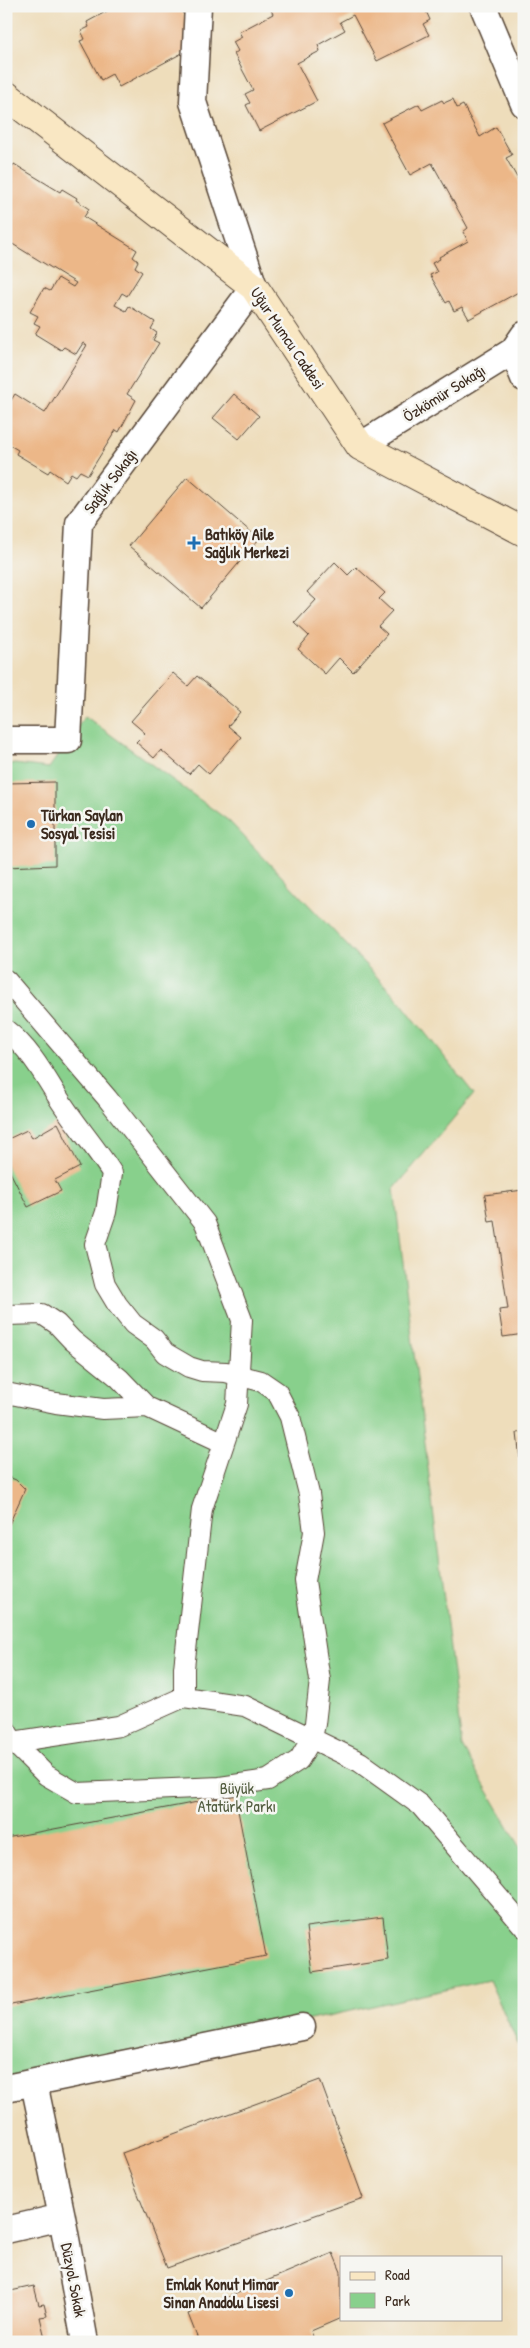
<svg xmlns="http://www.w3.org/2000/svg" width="530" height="2348" viewBox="0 0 530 2348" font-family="'Patrick Hand',sans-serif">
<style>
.green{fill:#88d08c;stroke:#627d55}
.building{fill:#ecb788}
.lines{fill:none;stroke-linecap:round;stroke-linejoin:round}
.pedestrian-casing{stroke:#564536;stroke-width:22}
.minor-casing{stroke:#564536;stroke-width:29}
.secondary-casing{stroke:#564536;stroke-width:30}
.pedestrian{stroke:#fff;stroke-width:20}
.minor{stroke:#fff;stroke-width:26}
.secondary{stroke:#f9e7c3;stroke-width:28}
.poi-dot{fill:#1f6fb2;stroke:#f6f6f2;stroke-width:2}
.labels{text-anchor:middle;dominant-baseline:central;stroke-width:5;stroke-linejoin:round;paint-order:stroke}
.street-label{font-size:16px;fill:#3b2a1e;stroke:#f6f6f2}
.poi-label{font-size:16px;font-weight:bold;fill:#3b2a1e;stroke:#f6f6f2;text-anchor:start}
.park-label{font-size:16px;fill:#525c3f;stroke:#f6f6f2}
</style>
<rect width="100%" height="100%" fill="#f6f6f2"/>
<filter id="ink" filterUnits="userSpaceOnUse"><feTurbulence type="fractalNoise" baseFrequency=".02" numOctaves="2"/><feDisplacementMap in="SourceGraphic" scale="10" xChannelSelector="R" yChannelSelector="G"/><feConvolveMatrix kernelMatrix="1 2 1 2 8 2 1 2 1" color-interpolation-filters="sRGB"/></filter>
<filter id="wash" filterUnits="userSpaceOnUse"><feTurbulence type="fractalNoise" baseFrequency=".0096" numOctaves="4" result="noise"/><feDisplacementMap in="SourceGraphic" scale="20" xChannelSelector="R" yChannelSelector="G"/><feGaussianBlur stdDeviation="1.12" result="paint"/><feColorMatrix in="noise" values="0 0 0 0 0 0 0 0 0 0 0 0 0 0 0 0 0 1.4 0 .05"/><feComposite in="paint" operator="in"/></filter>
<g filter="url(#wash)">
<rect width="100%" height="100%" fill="#edb"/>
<path class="green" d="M85,716L229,821L398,999L474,1094L394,1189L462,1747L524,1853V2057L489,1980L6,2088V763L49,768Z"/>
<g id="blocks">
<path class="building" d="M110,6H179L191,28L186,51L119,87L112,74L101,80L80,41L85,39L81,31L89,27L87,22L111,9Z
M269,6H434L426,11L430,20L423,24L429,35L377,61L353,15L340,22L345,30L318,45L320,51L297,63L317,101L259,131L246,105L250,103L245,94L253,90L234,54L238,51L233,42L242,37L239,32L273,14Z
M453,99L457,108L463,105L480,137L496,127L512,155L506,158L524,190V289L469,319L462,307L454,311L449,301L446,303L430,275L437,272L432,263L440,259L439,257L468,241L463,232L468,228L432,163L410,175L382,123L419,104L422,110L442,100L444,103Z
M14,164L60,192L62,189L77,198L76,200L89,209L84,217L137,250L133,257L138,261L135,267L142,272L127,296L122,293L115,305L126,311L129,306L155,322L151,329L157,333L153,340L159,343L127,394L136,400L119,432L116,430L88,475L80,471L76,476L71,473L66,481L50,470L48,473L16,454L18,450L6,443L8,434L6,433V408L15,394L45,413L87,345L83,343L76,354L64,347L61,350L35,334L40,326L34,323L38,316L30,312L44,288L50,291L58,278L73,287L76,283L6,240V168L10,170Z
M234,394L259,416L239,439L213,418Z
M187,477L259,539L201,608L129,546Z
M335,562L348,575L356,567L385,593L379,599L392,611L378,626L387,634L353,672L339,658L325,674L298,649L309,636L295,623L316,600L307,592Z
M173,673L188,686L197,676L240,712L228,726L241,737L209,774L198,764L189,774L161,750L154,758L136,742L145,733L131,721Z
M55,782V865L6,867V783Z
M58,1123L80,1167L55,1180L61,1191L28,1207L6,1164V1140L27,1130L32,1138Z
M523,1190L524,1334L503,1337L499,1310L508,1309L495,1221L489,1222L485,1195Z
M524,1432V1460H520L517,1433Z
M6,1476L16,1480L25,1489L6,1531Z
M235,1795L266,1956L6,2006V1838Z
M383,1917L388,1960L312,1972L306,1927Z
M320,2080L363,2198L167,2268L122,2153Z
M333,2253L341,2272V2318L311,2331L315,2342H199L188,2314Z
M34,2286L39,2305L44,2304L47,2316L40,2317L45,2338L29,2342H20V2340L6,2342V2292Z"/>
</g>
</g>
<g filter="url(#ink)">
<use href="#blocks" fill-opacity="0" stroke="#564536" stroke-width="1"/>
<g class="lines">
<g class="pedestrian-casing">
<path id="pedestrian" d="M6,980L107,1098L205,1223L242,1320L237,1404L202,1509L184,1668V1697
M6,1030C28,1047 42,1071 56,1094C73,1122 95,1146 112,1173L106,1212L95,1244L105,1284L117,1304L133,1324L154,1339L165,1353L189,1367L202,1371L226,1372L261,1381L277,1392L290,1417L309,1494L314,1532L305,1581L320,1680L315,1724L312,1738L299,1760L268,1780L220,1787L77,1793L46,1775L13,1742L6,1730
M6,1315L42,1314L57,1324L72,1340L119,1378L147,1407L224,1443
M6,1393L56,1403L103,1409L147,1407
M6,1743L119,1726L184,1697L245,1706L360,1762L420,1805L524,1927"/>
</g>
<g class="minor-casing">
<path id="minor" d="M483,6L524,104
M513,351L524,378
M360,446L513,351L524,335
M6,740H68L79,523L254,287L193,102L198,6
M6,2088L302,2027
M62,2217L85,2342
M6,2230L62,2217L34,2083"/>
</g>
<g class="secondary-casing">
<path id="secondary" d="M6,95L254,287L360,446L524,532"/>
</g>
<use href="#pedestrian" class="pedestrian"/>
<use href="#minor" class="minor"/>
<use href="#secondary" class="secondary"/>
</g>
</g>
<g class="poi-dot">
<path d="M191.5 535.5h5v5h5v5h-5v5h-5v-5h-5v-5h5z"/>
<circle cx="31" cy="824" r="5"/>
<circle cx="289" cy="2293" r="5"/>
</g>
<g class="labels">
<g class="street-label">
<text transform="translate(288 338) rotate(56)">Uğur Mumcu Caddesi</text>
<text transform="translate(444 393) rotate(-32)">Özkömür Sokağı</text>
<text transform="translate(110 481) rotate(-53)">Sağlık Sokağı</text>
<text transform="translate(74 2280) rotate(79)">Düzyol Sokak</text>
</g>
<g class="poi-label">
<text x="205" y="534">Batıköy Aile<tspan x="205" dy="18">Sağlık Merkezi</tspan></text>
<text x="41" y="815">Türkan Saylan<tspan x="41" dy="18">Sosyal Tesisi</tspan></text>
<text x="279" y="2284" text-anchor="end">Emlak Konut Mimar<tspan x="279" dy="18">Sinan Anadolu Lisesi</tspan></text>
</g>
<g class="park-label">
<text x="237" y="1788">Büyük<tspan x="237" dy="18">Atatürk Parkı</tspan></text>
</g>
</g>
<rect width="530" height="2348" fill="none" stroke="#f6f6f2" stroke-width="25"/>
<rect x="340" y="2256" width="162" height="65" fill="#f6f6f2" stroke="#aba49d"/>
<rect x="350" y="2272" width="25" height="8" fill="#f9e7c3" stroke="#aba49d"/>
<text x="385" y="2280" font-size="15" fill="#3b2a1e">Road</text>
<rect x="350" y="2293" width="25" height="15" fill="#88d08c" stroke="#aba49d"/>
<text x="385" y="2306" font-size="15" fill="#3b2a1e">Park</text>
</svg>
